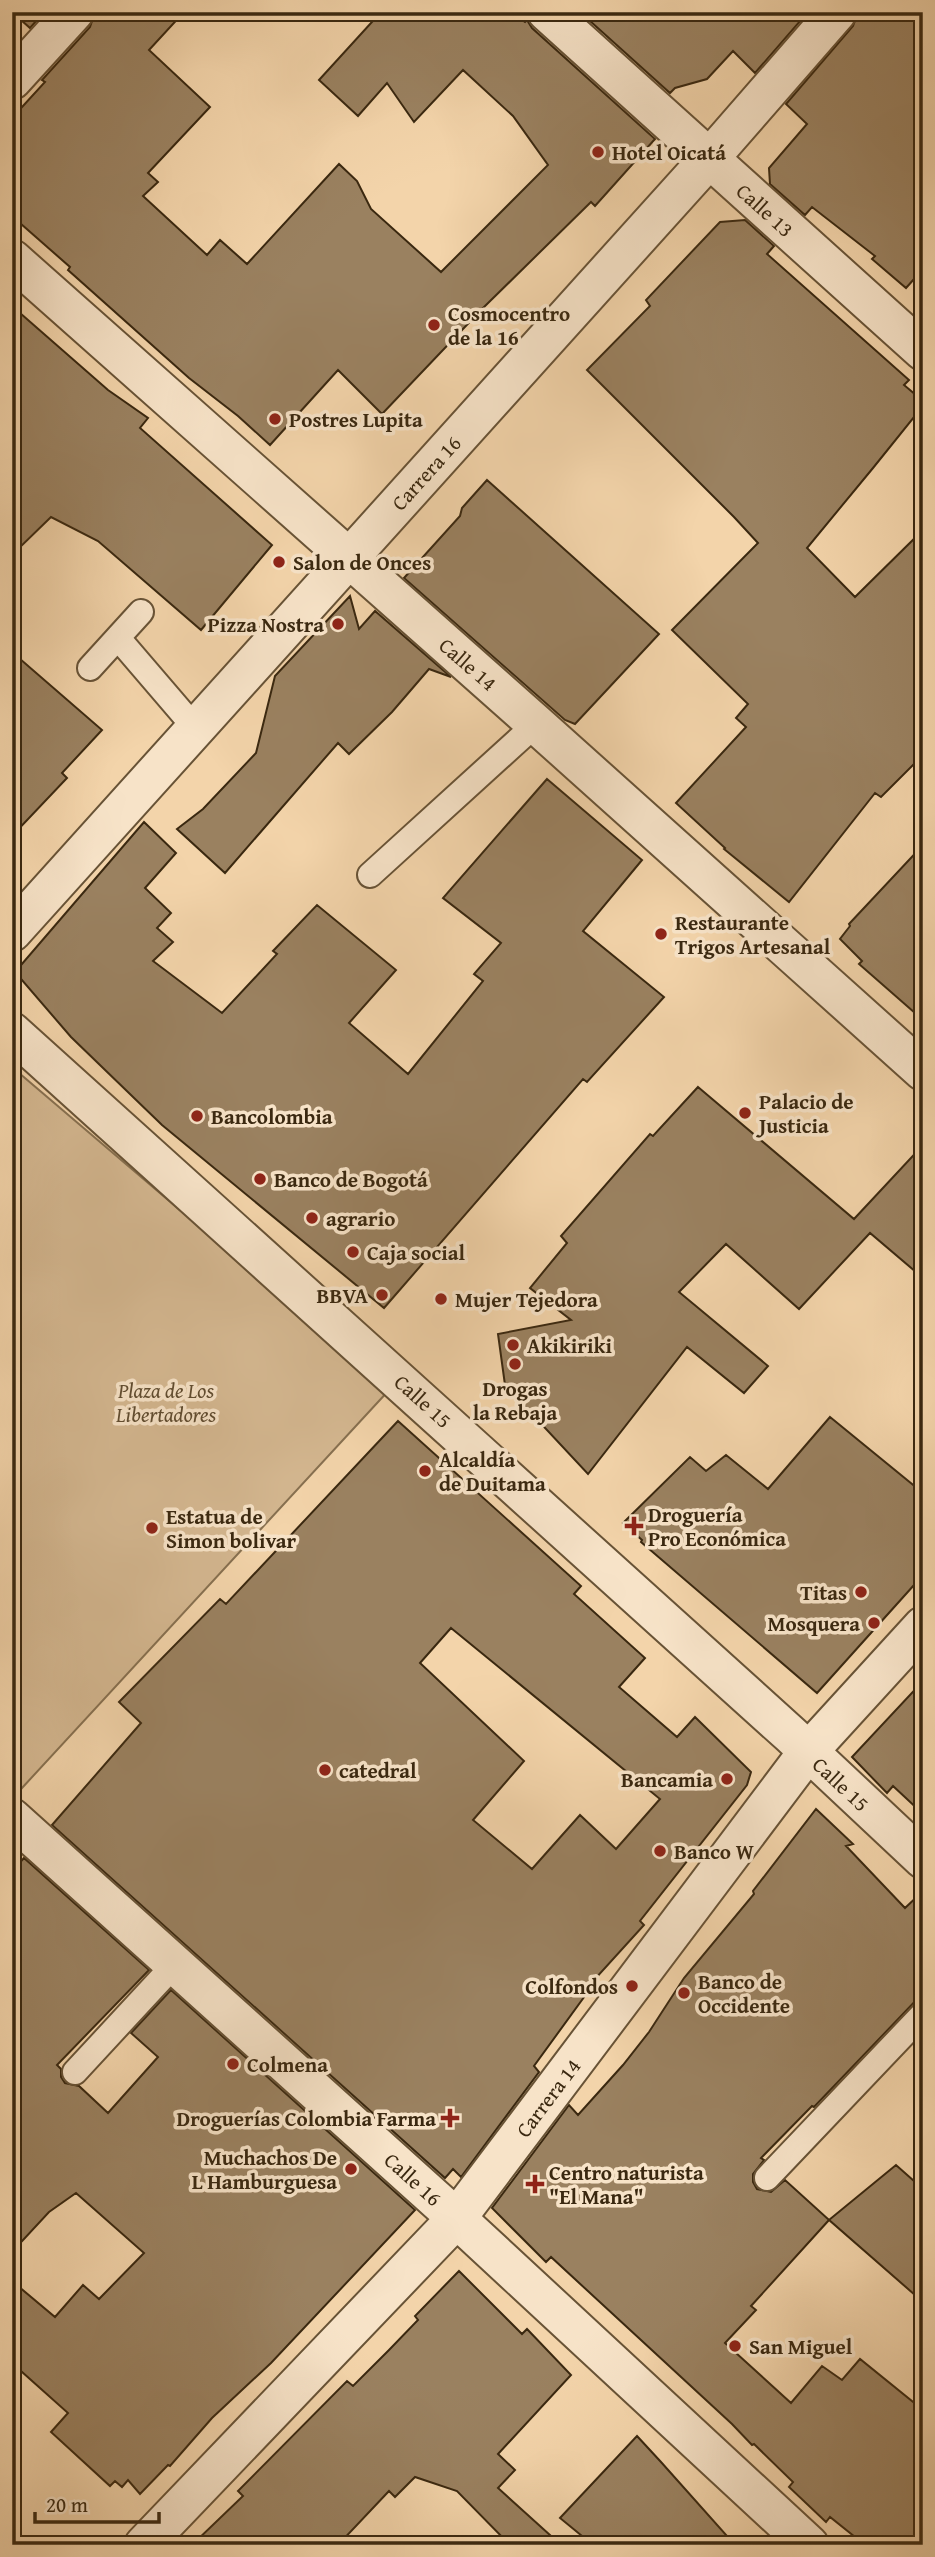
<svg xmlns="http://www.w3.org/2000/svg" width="935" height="2557" viewBox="0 0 935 2557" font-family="'Gentium Book Plus',serif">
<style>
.green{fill:#d4b790;stroke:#877050;stroke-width:2}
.building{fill:#9a8160;stroke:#3a2810;stroke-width:2;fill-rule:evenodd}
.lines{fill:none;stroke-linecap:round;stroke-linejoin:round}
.service-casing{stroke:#685336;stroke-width:28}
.minor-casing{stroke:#685336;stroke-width:42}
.service{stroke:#f7e3c8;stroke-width:24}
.minor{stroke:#f7e3c8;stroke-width:38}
.poi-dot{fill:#8f2418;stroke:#f7e3c8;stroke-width:2.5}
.labels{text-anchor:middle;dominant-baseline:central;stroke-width:7;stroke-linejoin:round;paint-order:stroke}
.poi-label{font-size:21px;font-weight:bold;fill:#3a2810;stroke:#f7e3c8;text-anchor:start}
.street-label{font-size:21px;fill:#3a2810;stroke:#f7e3c8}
.park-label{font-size:21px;font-style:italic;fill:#604c30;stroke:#f7e3c8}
</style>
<rect width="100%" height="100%" fill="#f3d4aa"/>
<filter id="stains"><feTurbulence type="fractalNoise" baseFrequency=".00286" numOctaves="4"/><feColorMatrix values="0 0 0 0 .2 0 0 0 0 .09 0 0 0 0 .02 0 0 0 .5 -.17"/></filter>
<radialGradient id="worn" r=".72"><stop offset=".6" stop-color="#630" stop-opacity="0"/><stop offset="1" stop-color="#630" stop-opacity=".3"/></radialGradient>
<path class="green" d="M12,1067L390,1389L22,1788L12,1779Z"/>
<path class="building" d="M12,12H44L30,28Z
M95,12H184L149,50L210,107L148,173L158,182L143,196L207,255L220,240L247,264L339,164L357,181L371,209L441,272L548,165L513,116L463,70L414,122L387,83L358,116L319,80L381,12H510L525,22L527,20L532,28L655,139L595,206L591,202L482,309L382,414L338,370L270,445L238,416L189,378L68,270L70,267L12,216V118L45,82L42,80L90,27Z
M580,12H808L755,73L733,51L707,79L675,88L670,93Z
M858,12H923V269L906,288L872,259L875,256L812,207L805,215L770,184L769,168L807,124L786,104L853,26Z
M745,220L774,246L767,254L909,380L904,385L923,401V406L873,468L807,548L855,597L923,530V755L881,797L875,793L789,902L724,849L725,848L676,803L746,727L736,718L748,704L672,630L758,543L734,517L587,370L650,306L646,300L720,222Z
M12,306L108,390L148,418L140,428L272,545L201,630L98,541L51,517L12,555Z
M487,480L659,634L575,724L565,720L404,578L460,516L462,508Z
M350,596L359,629L375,611L451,677L429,669L392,712L349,754L338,743L225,873L177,829L203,809L256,753L275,676Z
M12,652L102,730L62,773L67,778L12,836Z
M547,779L642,860L583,931L664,997L587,1082L583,1079L384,1308L162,1125L71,1037L15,972L144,822L176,853L145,888L171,913L157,928L173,942L153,961L222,1013L277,954L273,951L317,905L396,970L349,1023L408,1074L483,981L474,974L501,943L443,898Z
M923,845V1020L859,964L862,961L840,939L850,926L849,924Z
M698,1087L854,1219L923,1145V1278L870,1233L799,1309L726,1244L679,1292L768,1366L744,1393L687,1347L588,1474L505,1385L498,1334L571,1320L530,1288L567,1243L561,1236L650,1134L653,1136Z
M830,1417L923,1493V1575L817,1693L641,1542L642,1540L623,1523L690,1457L706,1471L726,1455L768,1489Z
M398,1421L581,1586L574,1594L645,1658L619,1687L677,1737L695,1717L751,1772L747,1785L640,1921L644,1925L584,1991L587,1993L534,2066L539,2072L461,2177L453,2169L445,2178L52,1825L141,1723L119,1702L220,1599L226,1604ZM451,1628L660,1799L616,1849L580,1815L532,1869L473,1820L524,1761L420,1663Z
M923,1681V1814L893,1786L887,1793L852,1757Z
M816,1809L853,1844L846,1846L905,1908L923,1891V1993L814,2107L812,2106L761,2158L764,2160L753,2174V2182L757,2189L771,2192L785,2180L829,2220L896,2165L923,2189V2302L829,2220L751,2306L756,2310L725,2343L791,2403L822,2366L842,2380L860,2359L923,2410V2545H865L830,2517L826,2522L789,2487L793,2482L754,2444L752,2445L732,2424L551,2257L546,2262L492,2208L569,2105L578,2115L623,2065L649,2032L684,1978L754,1894L753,1891Z
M24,1858L149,1970L57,2065L61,2069V2077L65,2083L79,2086L108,2113L158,2057L131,2033L171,1990L415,2210L271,2363L212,2418L170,2466L168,2465L140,2494L128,2480L122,2487L115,2481L110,2486L51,2432L68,2413L12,2363V2281L55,2317L83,2285L99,2299L144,2253L76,2193L49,2212L12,2252V1871Z
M459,2271L522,2334L527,2329L571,2375L498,2454L515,2470L498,2488L561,2545H510L457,2491L415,2477L395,2497L389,2491L338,2545H192L243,2496L238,2491L347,2381L353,2386L389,2350L418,2320L415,2316Z
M637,2436L661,2462L735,2545H593L560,2518Z"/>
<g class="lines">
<g class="service-casing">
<path id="service" d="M118,638L196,729
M90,668L141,612
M370,875L536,724
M75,2072L175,1964
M767,2178L923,2014"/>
</g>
<g class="minor-casing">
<path id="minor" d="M547,12L923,351
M12,80L74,12
M12,259L536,724L923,1071
M12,932L708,160L837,12
M12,1032L791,1735L923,1859
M12,1818L442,2205L809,2545
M144,2545L456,2219L807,1753L923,1626"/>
</g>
<use href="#service" class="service"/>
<use href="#minor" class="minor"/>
</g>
<g class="poi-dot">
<circle cx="598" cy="152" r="7"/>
<circle cx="434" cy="325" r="7"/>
<circle cx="275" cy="419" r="7"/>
<circle cx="279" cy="562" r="7"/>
<circle cx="338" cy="624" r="7"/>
<circle cx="661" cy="934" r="7"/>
<circle cx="745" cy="1113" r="7"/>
<circle cx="197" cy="1116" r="7"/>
<circle cx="260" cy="1179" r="7"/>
<circle cx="312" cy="1218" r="7"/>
<circle cx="353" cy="1252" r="7"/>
<circle cx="382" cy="1295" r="7"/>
<circle cx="441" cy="1299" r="7"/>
<circle cx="513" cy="1345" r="7"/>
<circle cx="515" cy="1364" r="7"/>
<circle cx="425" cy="1471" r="7"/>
<path d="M630.5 1515.5h7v7h7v7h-7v7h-7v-7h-7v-7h7z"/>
<circle cx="152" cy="1528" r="7"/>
<circle cx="861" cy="1592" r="7"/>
<circle cx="874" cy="1623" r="7"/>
<circle cx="325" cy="1770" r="7"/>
<circle cx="727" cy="1779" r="7"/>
<circle cx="660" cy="1851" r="7"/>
<circle cx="632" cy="1986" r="7"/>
<circle cx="684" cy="1993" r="7"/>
<circle cx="233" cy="2064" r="7"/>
<path d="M446.5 2107.5h7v7h7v7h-7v7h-7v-7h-7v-7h7z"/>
<circle cx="351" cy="2169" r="7"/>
<path d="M531.5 2173.5h7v7h7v7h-7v7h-7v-7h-7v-7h7z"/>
<circle cx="735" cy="2346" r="7"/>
</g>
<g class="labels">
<g class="poi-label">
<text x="612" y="152">Hotel Oicatá</text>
<text x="448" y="313">Cosmocentro<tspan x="448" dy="24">de la 16</tspan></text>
<text x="289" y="419">Postres Lupita</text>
<text x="293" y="562">Salon de Onces</text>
<text x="324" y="624" text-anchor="end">Pizza Nostra</text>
<text x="675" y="922">Restaurante<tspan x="675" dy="24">Trigos Artesanal</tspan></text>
<text x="759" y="1101">Palacio de<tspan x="759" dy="24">Justicia</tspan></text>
<text x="211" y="1116">Bancolombia</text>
<text x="274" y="1179">Banco de Bogotá</text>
<text x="326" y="1218">agrario</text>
<text x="367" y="1252">Caja social</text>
<text x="368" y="1295" text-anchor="end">BBVA</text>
<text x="455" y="1299">Mujer Tejedora</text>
<text x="527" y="1345">Akikiriki</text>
<text x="515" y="1388" text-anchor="middle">Drogas<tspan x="515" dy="24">la Rebaja</tspan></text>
<text x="439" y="1459">Alcaldía<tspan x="439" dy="24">de Duitama</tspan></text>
<text x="648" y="1514">Droguería<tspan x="648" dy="24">Pro Económica</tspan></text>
<text x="166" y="1516">Estatua de<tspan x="166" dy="24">Simon bolivar</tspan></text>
<text x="847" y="1592" text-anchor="end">Titas</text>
<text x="860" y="1623" text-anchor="end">Mosquera</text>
<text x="339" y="1770">catedral</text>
<text x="713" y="1779" text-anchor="end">Bancamia</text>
<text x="674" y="1851">Banco W</text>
<text x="698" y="1981">Banco de<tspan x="698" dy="24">Occidente</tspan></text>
<text x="618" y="1986" text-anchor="end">Colfondos</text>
<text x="247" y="2064">Colmena</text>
<text x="436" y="2118" text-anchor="end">Droguerías Colombia Farma</text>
<text x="337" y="2157" text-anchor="end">Muchachos De<tspan x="337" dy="24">L Hamburguesa</tspan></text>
<text x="549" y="2172">Centro naturista<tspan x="549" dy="24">"El Mana"</tspan></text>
<text x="749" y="2346">San Miguel</text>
</g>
<g class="street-label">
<text transform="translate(765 210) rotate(42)">Calle 13</text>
<text transform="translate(426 473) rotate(-48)">Carrera 16</text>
<text transform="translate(468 664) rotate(41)">Calle 14</text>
<text transform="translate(423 1401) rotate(42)">Calle 15</text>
<text transform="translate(841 1784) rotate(43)">Calle 15</text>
<text transform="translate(548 2098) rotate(-53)">Carrera 14</text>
<text transform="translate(413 2179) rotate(42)">Calle 16</text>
</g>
<g class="park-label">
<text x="166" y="1390">Plaza de Los<tspan x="166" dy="24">Libertadores</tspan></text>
</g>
</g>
<rect width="935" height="2557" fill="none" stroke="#f3d4aa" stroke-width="42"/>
<rect x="14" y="14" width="907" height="2529" fill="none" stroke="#3a2810" stroke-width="3.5"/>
<rect x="21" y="21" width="893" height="2515" fill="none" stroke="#3a2810" stroke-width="2"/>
<path d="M35 2512v10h124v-10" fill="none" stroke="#3a2810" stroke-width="3.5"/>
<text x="46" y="2512" font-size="21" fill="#3a2810" stroke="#f7e3c8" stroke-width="5" paint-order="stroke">20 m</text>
<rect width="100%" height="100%" filter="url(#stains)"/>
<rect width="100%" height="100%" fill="url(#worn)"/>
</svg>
